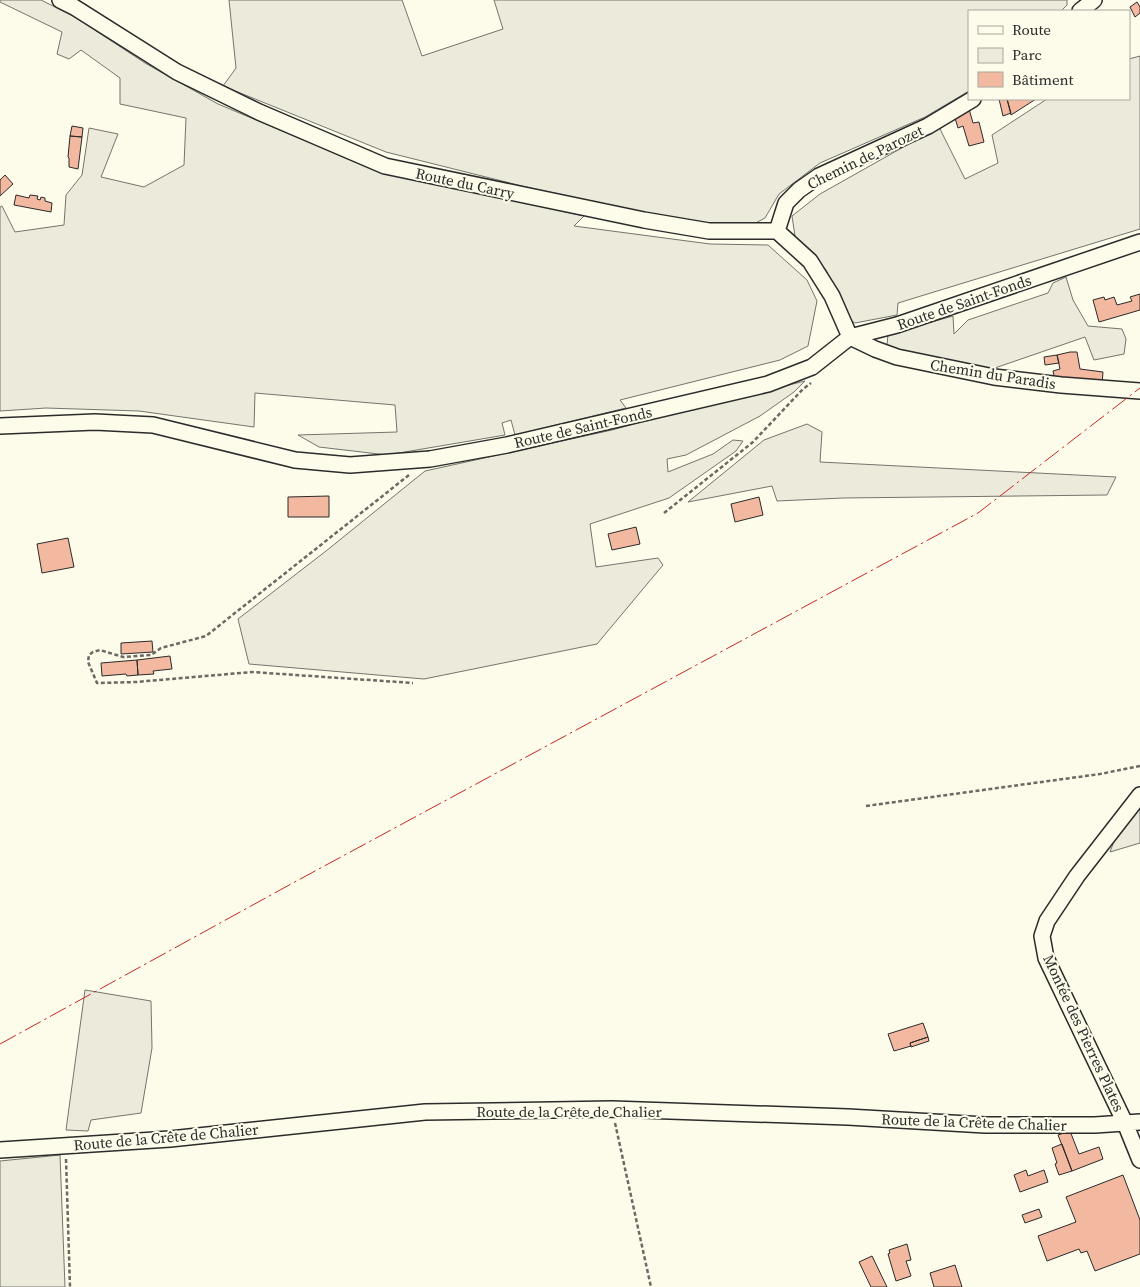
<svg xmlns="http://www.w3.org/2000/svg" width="1140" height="1287" viewBox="0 0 1140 1287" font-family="'Source Serif 4',serif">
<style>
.green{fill:#ecebdb;stroke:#74746e}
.building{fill:#f2b8a0;stroke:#2b2b2b}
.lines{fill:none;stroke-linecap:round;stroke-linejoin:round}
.minor-casing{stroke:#2b2b2b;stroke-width:18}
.path{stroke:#6a6964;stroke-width:2.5;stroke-dasharray:4 2.5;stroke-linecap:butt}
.minor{stroke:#fdfbea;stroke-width:15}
.power{stroke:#c62828;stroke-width:1;stroke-dasharray:18 4 2.5 4;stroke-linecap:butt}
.labels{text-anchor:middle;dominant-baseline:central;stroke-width:4;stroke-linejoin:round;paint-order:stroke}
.street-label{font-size:15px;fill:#2b2b2b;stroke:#fdfbea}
</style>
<rect width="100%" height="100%" fill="#fdfbea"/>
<path class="green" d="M0,0H41L75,17L145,63L218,104L375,170L584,216L574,226L710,244L768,245L807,280L817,301L808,346L780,360L620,400L626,408L515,435L511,420L502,423L505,435L387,455L319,447L298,435L397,432L395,405L255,393L254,427L139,411L46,408L0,411V207L2,206L15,232L64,225L66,195L82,175L89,128L118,134L101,177L144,187L184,165L186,118L120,104V78L81,50L69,59L57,54L62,32L0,2Z
M229,0H402L422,56L503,29L494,0H1067V5L1061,11H969V91L925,117L820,163L779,194L765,218L748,227L697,224L522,186L386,152L223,86L236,68Z
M1140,56V229L898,303L897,315L855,323L846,317L826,270L795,236L792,216L820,194L939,127L965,179L998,163L992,135L1047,99H1129V59Z
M1066,277L1073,300L1088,326L1122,329L1126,339L1124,354L1094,360L1085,337L989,370L894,353L887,345L888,334L953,316L954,334L968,320L1048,293L1053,283Z
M805,381L794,392L760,416L686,455L667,459L668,472L713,454L733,440L743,441L736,451L669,498L590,524L596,567L658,558L663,565L597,644L424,679L249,664L238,619L326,551L425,471L612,430L656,418Z
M807,424L822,432L820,462L1116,477L1107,495L843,498L777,501L772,486L688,502L764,440Z
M1140,803V843L1110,852L1117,833Z
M85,990L151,1001L152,1048L141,1113L91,1120L88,1131L66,1130Z
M60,1155L65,1287H0V1161Z"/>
<path class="building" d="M1137,2L1140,7V13L1135,17L1130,7Z
M999,99H1007L1011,113L1003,116Z
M1007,99H1036L1011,115Z
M969,109L973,123L979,122L984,142L969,146L963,126L958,128L955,118Z
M72,126L83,128L82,137L70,136Z
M70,136L82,137L78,169L69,167V158L68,157Z
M5,175L13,184L0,196V180Z
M16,195L29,198L30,195L38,196L37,199L40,200L41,197L45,198V201L52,203L51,212L14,205Z
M1140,294V310L1099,322L1093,300L1104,297L1105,300L1114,297L1117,305L1132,301L1130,297Z
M1070,352H1077L1080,369L1103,372L1102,384L1055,380L1053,371L1060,369L1057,355Z
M1057,355L1059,363L1045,365L1044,357Z
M329,496V517H288V497Z
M759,497L763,515L735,522L731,504Z
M636,527L640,544L612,550L608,534Z
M68,538L74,567L42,573L37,544Z
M152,641L153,652L121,654V643Z
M170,656L172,669L153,671L154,674L138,675L137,660Z
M137,660L138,675L127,676L126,674L102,676L101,663Z
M923,1023L928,1037L910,1043L911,1046L894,1051L888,1034Z
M928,1037L929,1041L911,1047L910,1043Z
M1070,1131L1079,1154L1099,1147L1103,1159L1072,1171L1058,1135Z
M1062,1144L1072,1171L1059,1175L1055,1164L1057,1163L1052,1148Z
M1026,1170L1028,1176L1044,1170L1048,1182L1020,1192L1014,1175Z
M1123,1175L1140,1220V1254L1095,1271L1087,1251L1081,1253L1079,1249L1047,1261L1038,1236L1076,1222L1066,1197Z
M1039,1209L1042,1217L1025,1223L1022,1215Z
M907,1244L911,1260L906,1261L911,1276L896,1281L888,1254L890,1253L889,1250Z
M872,1256L887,1287H871L859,1262Z
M955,1265L962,1287H934L930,1273Z"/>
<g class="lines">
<g class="minor-casing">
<path id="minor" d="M60,0L74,7L177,72L259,112L385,166L644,220L709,231H777L810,261L832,296L850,337L875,349L897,357L994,377L1061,385L1140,391
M1080,11L1094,0
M777,231L786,203L799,190L819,176L928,126L973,99
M0,426L95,422L153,425L295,460L350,465L430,459L507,445L768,384L812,367L850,337L897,325L1140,242
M1140,795L1077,876L1047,921L1042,936L1046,958L1125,1123L1140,1160
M0,1150L170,1139L425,1112L612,1109L848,1117L985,1125H1095L1140,1122"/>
</g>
<path class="path" d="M409,475L206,636L161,648L151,655L123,657L100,650L93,652L89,655L88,662L97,683L136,682L252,672L413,683
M664,513L753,442L803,389L811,383
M866,806L1100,774L1140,766
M615,1123L651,1287
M66,1159L70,1287"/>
<use href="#minor" class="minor"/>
<path class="power" d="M0,1044L291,884L978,513L1140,388"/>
</g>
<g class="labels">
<g class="street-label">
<text transform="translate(865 157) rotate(-26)">Chemin de Parozet</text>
<text transform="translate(465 183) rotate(12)">Route du Carry</text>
<text transform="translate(964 302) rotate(-19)">Route de Saint-Fonds</text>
<text transform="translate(993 374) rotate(9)">Chemin du Paradis</text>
<text transform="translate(583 427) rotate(-13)">Route de Saint-Fonds</text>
<text transform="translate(1084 1033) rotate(65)">Montée des Pierres Plates</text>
<text x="569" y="1111">Route de la Crête de Chalier</text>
<text transform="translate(974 1122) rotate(2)">Route de la Crête de Chalier</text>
<text transform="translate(166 1137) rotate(-5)">Route de la Crête de Chalier</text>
</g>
</g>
<rect x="968" y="10" width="162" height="90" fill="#fdfbea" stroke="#a9a89e"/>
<rect x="978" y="26" width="25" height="8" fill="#fdfbea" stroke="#a9a89e"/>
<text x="1012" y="35" font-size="15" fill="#2b2b2b">Route</text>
<rect x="978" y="48" width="25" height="15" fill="#ecebdb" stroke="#a9a89e"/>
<text x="1012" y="60" font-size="15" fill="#2b2b2b">Parc</text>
<rect x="978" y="72" width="25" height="15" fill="#f2b8a0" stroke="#a9a89e"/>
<text x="1012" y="85" font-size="15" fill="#2b2b2b">Bâtiment</text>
</svg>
